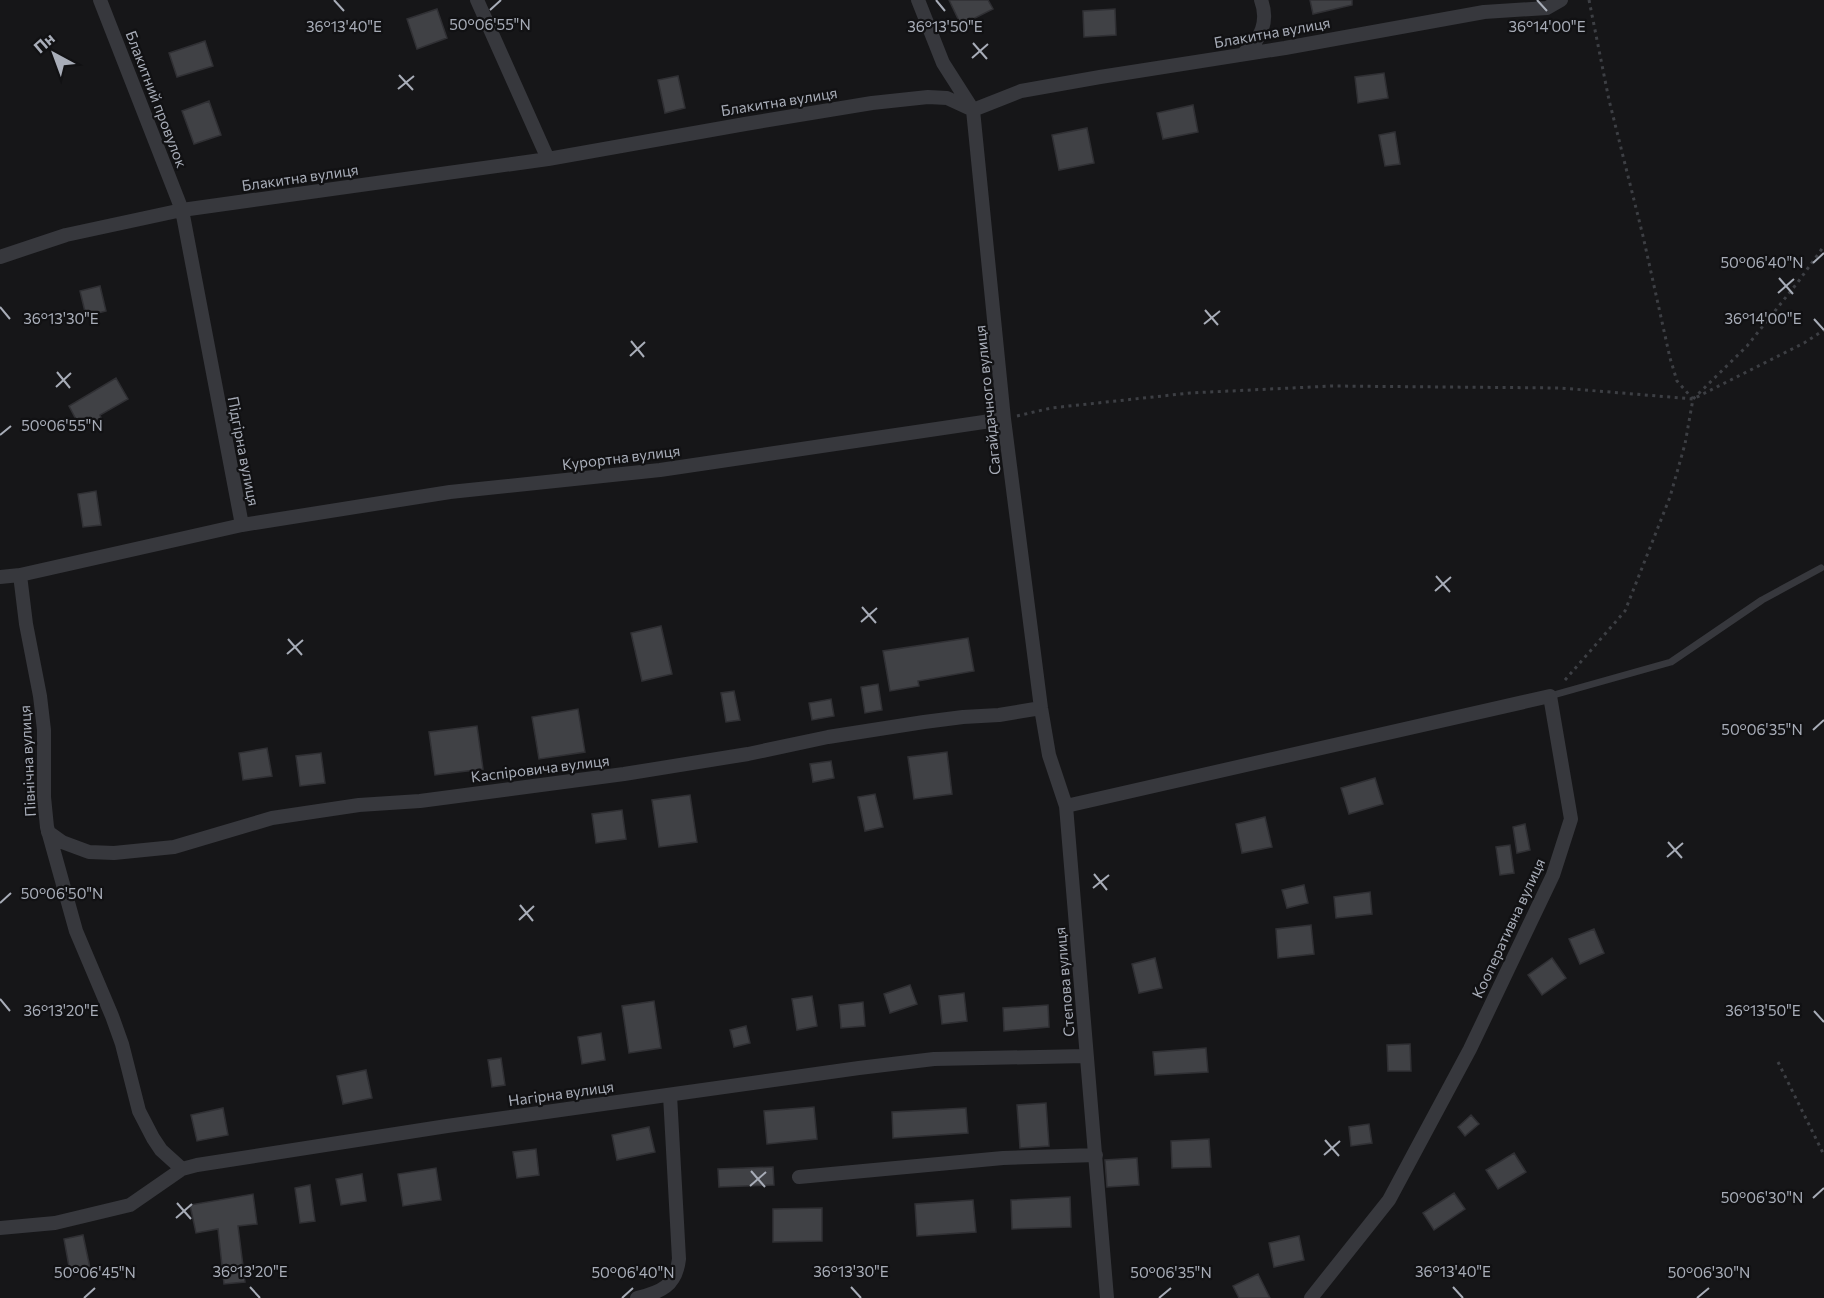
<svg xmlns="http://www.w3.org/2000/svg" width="1824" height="1298" viewBox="0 0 1824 1298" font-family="Commissioner,sans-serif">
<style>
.building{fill:#404145;stroke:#303034;stroke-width:1.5}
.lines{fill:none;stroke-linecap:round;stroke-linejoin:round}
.path{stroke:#3d3f44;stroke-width:3;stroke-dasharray:3 4.5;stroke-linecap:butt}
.service{stroke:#37383d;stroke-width:7}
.minor{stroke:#37383d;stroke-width:14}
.ticks{fill:none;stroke:#a8adb8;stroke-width:2}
.labels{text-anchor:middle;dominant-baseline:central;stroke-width:4.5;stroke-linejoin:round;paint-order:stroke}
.street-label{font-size:15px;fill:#a8adb8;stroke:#111113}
.ticks-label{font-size:15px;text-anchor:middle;fill:#a8adb8;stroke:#111113;stroke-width:4.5;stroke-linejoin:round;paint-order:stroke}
</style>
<rect width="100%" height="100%" fill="#161618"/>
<path class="building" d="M949,0H988L993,9L961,25Z
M1310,0H1352V5L1313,14Z
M437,9L447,38L417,49L407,19Z
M1115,9L1116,35L1084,37L1083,11Z
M205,41L213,66L177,77L169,53Z
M1384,73L1388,98L1358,103L1355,77Z
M678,76L685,108L665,113L658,80Z
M209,101L221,135L194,144L182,111Z
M1193,105L1198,132L1163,139L1157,113Z
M1087,128L1094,163L1059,170L1052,135Z
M1395,132L1400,164L1385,166L1379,135Z
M100,286L106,311L86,316L80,291Z
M116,378L128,399L100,415L101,418L81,429L69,406Z
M96,491L101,525L83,527L78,494Z
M661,626L672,674L642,681L631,633Z
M968,638L974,671L918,681L919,686L890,691L883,651Z
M878,684L882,710L865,713L861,687Z
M734,691L740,720L726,722L721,693Z
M831,699L834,716L812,720L809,703Z
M578,709L585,752L539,759L532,717Z
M477,726L483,769L435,775L429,732Z
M267,748L272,776L243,780L239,753Z
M947,752L952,794L914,799L908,757Z
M321,753L325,783L300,786L296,756Z
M831,761L834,778L813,782L810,764Z
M1375,778L1383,804L1349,814L1341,788Z
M875,794L883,827L865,831L858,797Z
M690,795L697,842L659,847L652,800Z
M622,810L626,839L596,843L592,814Z
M1265,817L1272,847L1242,853L1236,824Z
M1525,824L1530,850L1517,853L1513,827Z
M1510,845L1514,873L1500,875L1496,847Z
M1304,885L1308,903L1287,908L1282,890Z
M1370,892L1372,914L1336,918L1334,897Z
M1311,925L1314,954L1278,958L1276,929Z
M1594,929L1604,953L1580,964L1569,939Z
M1155,958L1162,988L1139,993L1132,964Z
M1552,958L1566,978L1542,995L1528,975Z
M910,985L917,1004L890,1013L884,994Z
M964,993L967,1021L942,1024L939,996Z
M812,996L817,1026L797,1030L792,999Z
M654,1001L661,1048L629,1053L622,1006Z
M863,1002L865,1026L841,1028L839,1005Z
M1048,1005L1049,1027L1004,1031L1003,1008Z
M746,1026L750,1043L734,1047L730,1030Z
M601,1033L605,1060L582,1064L578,1037Z
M1410,1044L1411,1071H1388L1387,1045Z
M1206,1048L1208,1072L1155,1075L1153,1052Z
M501,1058L505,1085L492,1087L488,1060Z
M366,1070L372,1098L343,1104L337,1076Z
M1046,1103L1049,1146L1020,1148L1017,1105Z
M814,1107L817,1139L767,1144L764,1111Z
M223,1108L228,1135L197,1141L191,1115Z
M966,1108L968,1133L893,1138L892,1112Z
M1471,1115L1479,1124L1465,1136L1458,1127Z
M1369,1124L1372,1143L1351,1146L1349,1127Z
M649,1127L655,1152L617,1160L612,1135Z
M1209,1139L1211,1167L1172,1168L1171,1141Z
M536,1149L539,1175L517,1178L513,1152Z
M1514,1153L1526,1172L1498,1189L1486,1170Z
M1137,1158L1139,1185L1107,1187L1105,1160Z
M773,1167L774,1185L719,1187L718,1169Z
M436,1168L441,1200L403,1206L398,1174Z
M362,1174L366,1201L341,1205L336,1179Z
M310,1185L315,1221L300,1223L295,1188Z
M1454,1193L1465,1209L1434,1230L1423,1213Z
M253,1194L257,1224L238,1226L245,1282L224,1284L218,1229L196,1233L190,1205Z
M1070,1197L1071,1227L1012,1229L1011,1200Z
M973,1200L976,1232L917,1236L915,1204Z
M822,1208V1241L773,1242V1209Z
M83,1235L90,1268L70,1272L64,1239Z
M1299,1236L1304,1260L1274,1267L1269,1243Z
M1258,1274L1270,1298H1239L1233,1286Z"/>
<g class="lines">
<path class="path" d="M1589,0L1609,100L1643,236L1670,358L1677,381L1692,398
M1017,416L1051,408L1190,393L1331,386L1561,388L1693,399L1804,343L1824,330
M1565,680L1625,611L1670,497L1685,444L1693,399L1747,346L1798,282L1824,246
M1778,1062L1824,1155"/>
<path class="service" d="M1550,696L1671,662L1762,600L1821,568"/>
<path class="minor" d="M100,0L182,210L242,525
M477,0L548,159
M918,0L943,63L973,110L1004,419L1041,708L1049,755L1066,806L1107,1298
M1244,53C1261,40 1269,21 1261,0
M0,257L66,235L182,210L548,159L745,124L872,103L928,97L947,98L973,110L1021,91L1100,77L1285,48L1484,12L1547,8L1561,0
M20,575L26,624L40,696L44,730V797L47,827L76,931L112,1016L122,1044L139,1111L153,1138L161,1150L182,1169
M0,577L20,575L242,525L450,492L660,470L1004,419
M1066,806L1550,696L1571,819L1553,875L1470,1049L1389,1200L1311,1298
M48,832L62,842L89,852L114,853L174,847L272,818L359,805L420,801L624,774L748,754L828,737L924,722L963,717L999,715L1041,708
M799,1177L1003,1158L1096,1155
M0,1228L55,1223L130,1205L182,1169L197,1165L447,1126L859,1068L934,1059L1086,1056
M637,1298C661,1292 676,1286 679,1259L670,1095"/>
</g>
<path class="ticks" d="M334,0L344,11M936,0L945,11M1537,0L1547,11M490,10L501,0M973,43L987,59M972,58L988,44M399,75L413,90M398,89L414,76M1813,263L1824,253M1779,278L1793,294M1778,293L1794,279M0,307L10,319M1205,310L1218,325M1814,319L1824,330M1204,324L1220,311M631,341L644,357M630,356L645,342M57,372L70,388M56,387L71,373M0,435L11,426M1436,576L1450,592M1435,591L1451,577M862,607L876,623M861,622L877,608M288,639L302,655M287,654L303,640M1813,730L1824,720M1668,842L1682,858M1667,857L1683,843M1094,874L1107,890M1093,888L1109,875M0,903L11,893M520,905L533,921M519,920L534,906M0,999L10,1011M1814,1011L1824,1022M1325,1140L1339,1156M1324,1155L1340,1141M751,1171L765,1187M750,1186L766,1172M1813,1198L1824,1188M177,1203L191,1219M176,1218L192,1204M250,1287L260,1298M851,1287L861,1298M1453,1287L1463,1298M84,1298L95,1288M622,1298L633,1288M1159,1298L1171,1288M1697,1298L1709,1288"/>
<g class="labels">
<g class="street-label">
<text transform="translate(1272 32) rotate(-10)">Блакитна вулиця</text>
<text transform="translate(157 99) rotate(69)">Блакитний провулок</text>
<text transform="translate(779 101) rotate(-9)">Блакитна вулиця</text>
<text transform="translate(300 177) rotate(-8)">Блакитна вулиця</text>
<text transform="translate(987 400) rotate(-96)">Сагайдачного вулиця</text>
<text transform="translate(244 451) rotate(79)">Підгірна вулиця</text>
<text transform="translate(621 457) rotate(-7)">Курортна вулиця</text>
<text transform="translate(27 761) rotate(-93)">Північна вулиця</text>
<text transform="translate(540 768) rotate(-7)">Каспіровича вулиця</text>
<text transform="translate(1508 928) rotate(-65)">Кооперативна вулиця</text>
<text transform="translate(1064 982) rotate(-95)">Степова вулиця</text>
<text transform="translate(561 1093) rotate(-8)">Нагірна вулиця</text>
</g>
</g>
<g class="ticks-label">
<text x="490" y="30">50°06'55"N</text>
<text x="1547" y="32">36°14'00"E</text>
<text x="344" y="32">36°13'40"E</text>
<text x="945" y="32">36°13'50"E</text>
<text x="1762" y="268">50°06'40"N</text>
<text x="61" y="324">36°13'30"E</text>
<text x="1763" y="324">36°14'00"E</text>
<text x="62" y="431">50°06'55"N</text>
<text x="1762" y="735">50°06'35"N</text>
<text x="62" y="899">50°06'50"N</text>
<text x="61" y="1016">36°13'20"E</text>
<text x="1763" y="1016">36°13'50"E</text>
<text x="1762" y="1203">50°06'30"N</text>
<text x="250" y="1277">36°13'20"E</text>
<text x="851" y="1277">36°13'30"E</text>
<text x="1453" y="1277">36°13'40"E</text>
<text x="95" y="1278">50°06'45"N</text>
<text x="633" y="1278">50°06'40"N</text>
<text x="1171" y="1278">50°06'35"N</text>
<text x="1709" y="1278">50°06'30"N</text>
</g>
<g transform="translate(54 54) rotate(319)" stroke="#111113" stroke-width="4.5" paint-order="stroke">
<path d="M0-4.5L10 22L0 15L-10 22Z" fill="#a8adb8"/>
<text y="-9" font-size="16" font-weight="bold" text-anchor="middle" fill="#a8adb8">Пн</text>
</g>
</svg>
